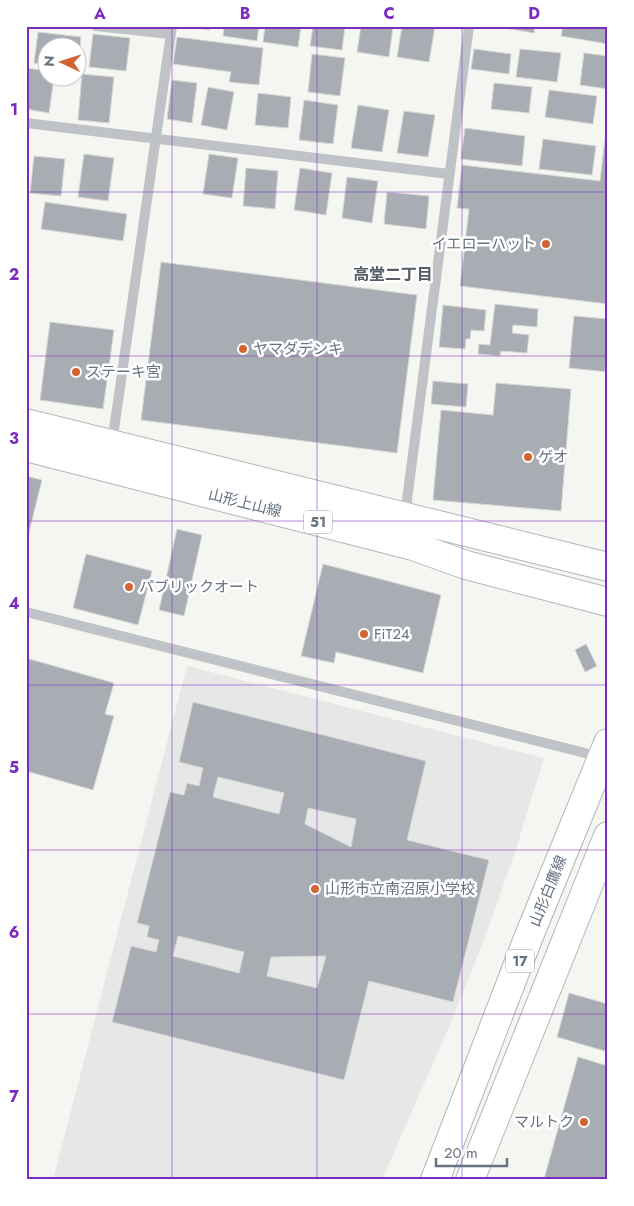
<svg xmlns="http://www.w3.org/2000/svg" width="634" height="1206" viewBox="0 0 634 1206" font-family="Jost,'Noto Sans JP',sans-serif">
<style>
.built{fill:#e6e7e6}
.building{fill:#a7adb3;stroke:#d7d7d5;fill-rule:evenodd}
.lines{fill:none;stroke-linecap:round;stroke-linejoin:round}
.primary-casing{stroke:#b3b6ba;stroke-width:30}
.service{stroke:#bfc2c6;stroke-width:10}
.primary{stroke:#fff;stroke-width:28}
.grid{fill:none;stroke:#7b2cbf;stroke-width:1;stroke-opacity:0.55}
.poi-dot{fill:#d36534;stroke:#fff;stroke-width:2}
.labels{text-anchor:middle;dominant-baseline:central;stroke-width:5;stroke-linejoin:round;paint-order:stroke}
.shield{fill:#fff;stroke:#959da7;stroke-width:1}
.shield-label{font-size:14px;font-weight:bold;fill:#677381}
.poi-label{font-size:15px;fill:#677381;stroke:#fff;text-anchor:start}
.street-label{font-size:15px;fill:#677381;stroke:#fff}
.neighbourhood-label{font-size:16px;font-weight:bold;fill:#545d66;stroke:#fff}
.neatline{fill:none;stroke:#7b2cbf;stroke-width:2}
.grid-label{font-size:16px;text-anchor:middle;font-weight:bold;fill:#7b2cbf}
</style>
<rect width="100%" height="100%" fill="#f5f5f2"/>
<path class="built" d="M187,666L544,758L516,849L488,929L454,1015L382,1180H53Z"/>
<path class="building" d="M180,26H210V30Z
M224,26H259L257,41L223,36Z
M265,26H301L298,47L263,42Z
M313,26H345L342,50L310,46Z
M361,26H393L389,57L357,52Z
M402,26H435L429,62L397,57Z
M492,26H535L534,33Z
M563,26H608V44L561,36Z
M38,32L81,37L78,68V48H48V65L34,63Z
M93,34L130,38L126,71L89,67Z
M177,37L263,48L259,85L229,82L231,72L173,64Z
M474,49L511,54L509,74L471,69Z
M520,49L561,53L557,82L516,77Z
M584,53L608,56V89L580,85Z
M312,54L345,58L340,96L308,92Z
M26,68L48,71V78H54L49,113L26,109Z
M82,74L114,77L109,123L78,120Z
M172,80L197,83L192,123L167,119Z
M494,83L532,87L529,113L491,109Z
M208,87L234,92L227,130L201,125Z
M549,90L597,96L593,124L545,117Z
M258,93L291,97L288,128L255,125Z
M304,100L338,105L333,144L299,140Z
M358,105L389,110L382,152L351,148Z
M404,111L435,115L428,157L397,153Z
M608,113V304L460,286L469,209L457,208L462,165L600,181Z
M465,128L525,136L522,166L461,159Z
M543,139L596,146L592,175L539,169Z
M84,154L114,158L108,201L78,197Z
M209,154L238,158L232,198L203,194Z
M34,156L65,159L61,196L30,193Z
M246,168L278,171L275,209L243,206Z
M300,168L332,173L326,215L294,210Z
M347,177L378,181L372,223L342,218Z
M387,192L429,196L426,229L384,224Z
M45,202L127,214L123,241L41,229Z
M161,262L417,295L397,453L141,420Z
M495,304L538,309L537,327L513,325L512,333L529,335L527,353L501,351L500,356L478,354L479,344L490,345Z
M443,305L486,310L484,331L471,330L470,339H466L465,349L439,347Z
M574,316L608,319V372L569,368Z
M50,322L114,330L103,409L40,400Z
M433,381L468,384L466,407L431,404Z
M496,383L571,389L561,511L433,500L441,410L493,415Z
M26,476L42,480L26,544Z
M177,529L202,535L184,616L159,610Z
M86,554L152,571L138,625L73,608Z
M323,564L441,595L423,673L336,652L334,663L301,656Z
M586,644L597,666L585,672L575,650Z
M26,658L114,683L105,714L114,716L93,790L26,771Z
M193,702L426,761L407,840L489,860L453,1002L369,981L344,1080L112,1022L131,946L156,952L159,940L147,937L149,926L137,923L170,792L184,795L187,783L199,786L203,768L179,762ZM218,777L284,793L279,814L213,797ZM308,808L356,819L351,847L305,824ZM178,936L244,952L239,973L173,956ZM326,956L317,988L267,976L271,957Z
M569,993L608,1004V1052L557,1037Z
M578,1057L608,1066V1180H547L544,1179Z"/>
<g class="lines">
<g class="primary-casing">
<path id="primary" d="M26,423L608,567
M26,447L413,546L466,565L608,602
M435,1180L529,936L608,743
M470,1180L608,836"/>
</g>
<path class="service" d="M96,26L170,34
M26,123L449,174
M112,443L172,26
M405,515L469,26
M26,612L601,757"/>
<use href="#primary" class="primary"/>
</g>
<path class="grid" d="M172,26V1180M317,26V1180M462,26V1180M26,192H608M26,356H608M26,521H608M26,685H608M26,850H608M26,1014H608"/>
<g class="poi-dot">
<circle cx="546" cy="244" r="5"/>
<circle cx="243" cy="349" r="5"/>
<circle cx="76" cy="372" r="5"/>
<circle cx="528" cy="457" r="5"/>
<circle cx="129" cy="587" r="5"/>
<circle cx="364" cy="634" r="5"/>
<circle cx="315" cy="889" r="5"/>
<circle cx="584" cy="1122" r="5"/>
</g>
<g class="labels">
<g class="shield">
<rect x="304" y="510.5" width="28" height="23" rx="4"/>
<rect x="506" y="949.5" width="28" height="23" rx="4"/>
</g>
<g class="shield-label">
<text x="318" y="522">51</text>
<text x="520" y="961">17</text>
</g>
<g class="poi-label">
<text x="536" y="244" text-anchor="end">イエローハット</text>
<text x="253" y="349">ヤマダデンキ</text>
<text x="86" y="372">ステーキ宮</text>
<text x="538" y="457">ゲオ</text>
<text x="139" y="587">パブリックオート</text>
<text x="374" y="634">FiT24</text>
<text x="325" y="889">山形市立南沼原小学校</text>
<text x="574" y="1122" text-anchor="end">マルトク</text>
</g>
<g class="street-label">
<text transform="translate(245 503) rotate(14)">山形上山線</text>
<text transform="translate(548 891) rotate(-68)">山形白鷹線</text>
</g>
<g class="neighbourhood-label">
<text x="393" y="274">高堂二丁目</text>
</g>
</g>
<rect width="634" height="1206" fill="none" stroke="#ffffff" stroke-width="55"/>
<g transform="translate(62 62) rotate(274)"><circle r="24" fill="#ffffff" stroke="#c2c7cd"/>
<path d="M0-4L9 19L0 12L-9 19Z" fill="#d36534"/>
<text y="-8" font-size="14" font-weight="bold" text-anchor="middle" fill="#677381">N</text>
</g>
<path d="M436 1158v8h71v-8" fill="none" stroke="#677381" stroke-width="2.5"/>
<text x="444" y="1158" font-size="15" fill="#677381" stroke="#ffffff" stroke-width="4" paint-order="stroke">20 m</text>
<rect x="28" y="28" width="578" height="1150" class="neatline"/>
<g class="grid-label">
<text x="100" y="19">A</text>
<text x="245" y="19">B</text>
<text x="389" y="19">C</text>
<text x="534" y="19">D</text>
<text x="14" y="115">1</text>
<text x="14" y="280">2</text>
<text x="14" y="444">3</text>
<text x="14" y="609">4</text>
<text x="14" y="773">5</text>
<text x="14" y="938">6</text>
<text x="14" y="1102">7</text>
</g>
</svg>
